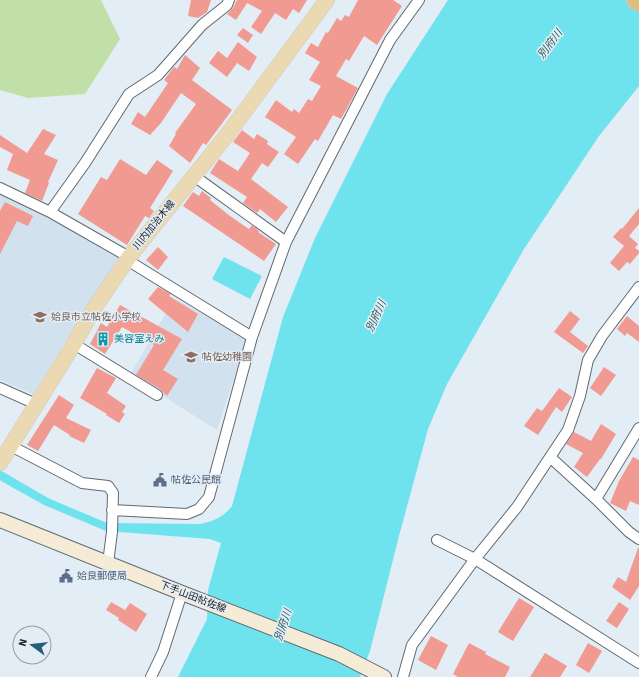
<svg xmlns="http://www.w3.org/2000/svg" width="639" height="677" viewBox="0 0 639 677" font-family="'Source Sans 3','Noto Sans JP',sans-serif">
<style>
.built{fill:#d1e1ee}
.green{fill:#c0e0a7}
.water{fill:#6ee3ed}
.building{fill:#f19a92}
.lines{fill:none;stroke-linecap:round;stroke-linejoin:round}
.street-casing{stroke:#61696f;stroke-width:12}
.secondary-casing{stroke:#61696f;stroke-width:16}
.primary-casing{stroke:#cacacb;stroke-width:16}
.highway-casing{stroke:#cacacb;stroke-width:20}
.street{stroke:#fff;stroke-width:10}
.secondary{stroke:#f5ecd8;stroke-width:14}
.primary{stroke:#ebd9b1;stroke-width:15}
.highway{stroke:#ddbf7d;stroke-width:18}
.labels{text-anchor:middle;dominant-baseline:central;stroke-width:3;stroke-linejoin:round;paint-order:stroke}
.street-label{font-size:10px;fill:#212427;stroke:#e3edf5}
.education-label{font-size:10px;fill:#785e54;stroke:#e3edf5;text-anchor:start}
.culture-label{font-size:10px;fill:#0d838f;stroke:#e3edf5;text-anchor:start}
.service-label{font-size:10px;fill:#4e5e75;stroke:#e3edf5;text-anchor:start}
.water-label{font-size:11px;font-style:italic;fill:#2d5f64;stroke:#e3edf5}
</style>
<rect width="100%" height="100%" fill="#e3edf5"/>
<path class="built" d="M0,190L120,255L33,394L0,380Z
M178,300L247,339L217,430L130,375L171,304Z"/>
<path class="green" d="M0,0H101L120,39L85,94L28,98L0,90Z"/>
<path class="water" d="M448,0H639V86L599,136L524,249L447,384L428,429L399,536L370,651L360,677H178L207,619L208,590L221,543L210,539L106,531L44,505L1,481L0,480V470L48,498L107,523L199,524C212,522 224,517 232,506L283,317L315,238L387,94Z
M224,257L262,276L250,299L212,279Z"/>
<path class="building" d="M191,0H211L207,12L198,18L188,16Z
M237,0H307L299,13L293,9L286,20L275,13L261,34L251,27L262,11L247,3L236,20L227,14L233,8Z
M358,0H393L402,6L377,45L364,36L349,61L346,59L336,76L358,88L341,119L333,115L318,141L315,139L298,164L284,154L296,137L265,117L276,100L292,112L294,109L299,113L308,99L312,101L321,86L309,80L320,62L305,53L311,43L318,47L326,32L328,33L337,18L341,21L345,15L349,17Z
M243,28L253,35L248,43L237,35Z
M238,42L257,57L249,71L237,63L227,77L209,63L218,51L227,58Z
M185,55L200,68L192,80L232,110L206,145L203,143L190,163L169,146L176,134L175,133L196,104L181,93L161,123L150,135L131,124L138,112L145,117L168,83L164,80L174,67L177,69Z
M43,129L56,135L44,154L58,160L48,182L49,183L42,201L25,193L30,180L7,170L13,154L0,147V135L27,153Z
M242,130L254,139L257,134L268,141L267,144L279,152L268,167L262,163L251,179L288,207L276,222L260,209L257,213L243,203L247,197L210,173L219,159L238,171L250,153L233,142Z
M120,159L146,175L157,160L173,171L150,208L154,211L150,217L149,218L145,216L127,245L78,214L101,177L107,180Z
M202,191L211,198L210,200L230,216L249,229L252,225L259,231L258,232L276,244L264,261L183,206L193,192L199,196Z
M5,202L33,216L28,226L17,221L0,254V211Z
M639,208V224L629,236L638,244L635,248L639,251V253L630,264L627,262L619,271L610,263L624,246L613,237L621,228L622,229Z
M158,247L168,257L158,270L146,260Z
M158,287L171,294L169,296L198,314L188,332L148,299Z
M120,305L182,339L163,370L178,379L167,396L160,389L136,375L154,345L122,327L105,354L90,344L101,323L107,327Z
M570,311L580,319L570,332L588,346L583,353L554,332Z
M627,316L639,326V342L627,333L625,336L617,329Z
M604,367L616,375L601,396L590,388Z
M97,368L116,378L107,393L126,406L122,412L125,414L119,423L106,415L107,414L80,398Z
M559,388L572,397L562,412L556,407L538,435L524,426L537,408L542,411Z
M59,395L74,405L66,418L91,430L84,443L69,436L70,435L54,425L38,451L27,445Z
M601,424L616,434L601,459H600L587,477L574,467L583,453L566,444L574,432L591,441Z
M633,457L639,460V505L630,501L626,511L610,503L619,481Z
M638,548H639V586L630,600L612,587L618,577L626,582Z
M519,598L534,607L513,641L498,632Z
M111,602L125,610L130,603L147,614L136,632L118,620L119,618L106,610Z
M619,602L629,609L617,628L606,621Z
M431,636L448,645L436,670L418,660Z
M469,643L486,652L485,654L510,667L505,677H458L453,674Z
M588,643L602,651L589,673L576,665Z
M545,653L567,666L560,677H530Z"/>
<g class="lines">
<g class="street-casing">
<path id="street" d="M194,176L286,242
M0,188L50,212L129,257
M50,212L85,163L129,94L158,75L202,25L227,5L229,0
M127,260L252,337
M74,344L157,395
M0,388L36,404
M11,446L82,483L108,486L113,493L112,532L108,563
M550,457L596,499L629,532L639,539
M596,499L639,428
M112,510L187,514L199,509L209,497L252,337L286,242L390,40L419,0
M437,540L475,559L639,663
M151,677L163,652L182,593
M403,677L412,645L475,559L517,507L568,430L580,396L588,360L602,336L639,287"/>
</g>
<g class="secondary-casing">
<path id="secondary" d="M0,520L182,593L339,654L384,677"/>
</g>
<g class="primary-casing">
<path id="primary" d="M0,463L74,344L93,310L129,257L230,131L327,0"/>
</g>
<g class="highway-casing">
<path id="highway" d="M636,0L639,2"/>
</g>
<use href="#street" class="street"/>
<use href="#secondary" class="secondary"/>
<use href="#primary" class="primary"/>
<use href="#highway" class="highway"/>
</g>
<defs>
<g id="school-bare" transform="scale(1.08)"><path d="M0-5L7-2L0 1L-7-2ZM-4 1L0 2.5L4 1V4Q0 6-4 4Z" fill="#8d6e63" stroke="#e3edf5" stroke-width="2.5" paint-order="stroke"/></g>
<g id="building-bare" transform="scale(1.08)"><path d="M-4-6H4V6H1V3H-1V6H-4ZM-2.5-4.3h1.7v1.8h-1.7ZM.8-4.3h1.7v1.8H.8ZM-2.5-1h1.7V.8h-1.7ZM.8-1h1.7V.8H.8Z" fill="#0f9aa8" stroke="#e3edf5" stroke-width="2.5" paint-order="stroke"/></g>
<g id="civic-bare" transform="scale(1.08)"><path d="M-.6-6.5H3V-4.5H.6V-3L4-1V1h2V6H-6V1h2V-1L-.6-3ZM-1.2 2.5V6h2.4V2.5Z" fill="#5c6f8a" stroke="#e3edf5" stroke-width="2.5" paint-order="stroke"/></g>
</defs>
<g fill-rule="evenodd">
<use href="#school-bare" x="40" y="317"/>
<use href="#building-bare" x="103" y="339"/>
<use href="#school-bare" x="191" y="357"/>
<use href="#civic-bare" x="160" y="480"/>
<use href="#civic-bare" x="66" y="576"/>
</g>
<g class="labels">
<g class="street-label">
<text transform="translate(154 225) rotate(-51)">川内加治木線</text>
<text transform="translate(193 597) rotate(21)">下手山田帖佐線</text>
</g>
<g class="education-label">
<text x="51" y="317">姶良市立帖佐小学校</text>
<text x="202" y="357">帖佐幼稚園</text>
</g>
<g class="culture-label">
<text x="114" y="339">美容室えみ</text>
</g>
<g class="service-label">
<text x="171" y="480">帖佐公民館</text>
<text x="77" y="576">姶良郵便局</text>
</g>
<g class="water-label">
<text transform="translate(550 44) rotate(-53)">別府川</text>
<text transform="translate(376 316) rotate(-65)">別府川</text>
<text transform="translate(283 625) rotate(-71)">別府川</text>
</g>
</g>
<g transform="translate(32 645) rotate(285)"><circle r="19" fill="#e3edf5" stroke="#959da3"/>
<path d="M0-3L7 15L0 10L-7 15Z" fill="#285d78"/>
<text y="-6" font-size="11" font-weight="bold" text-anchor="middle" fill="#212427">N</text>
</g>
</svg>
